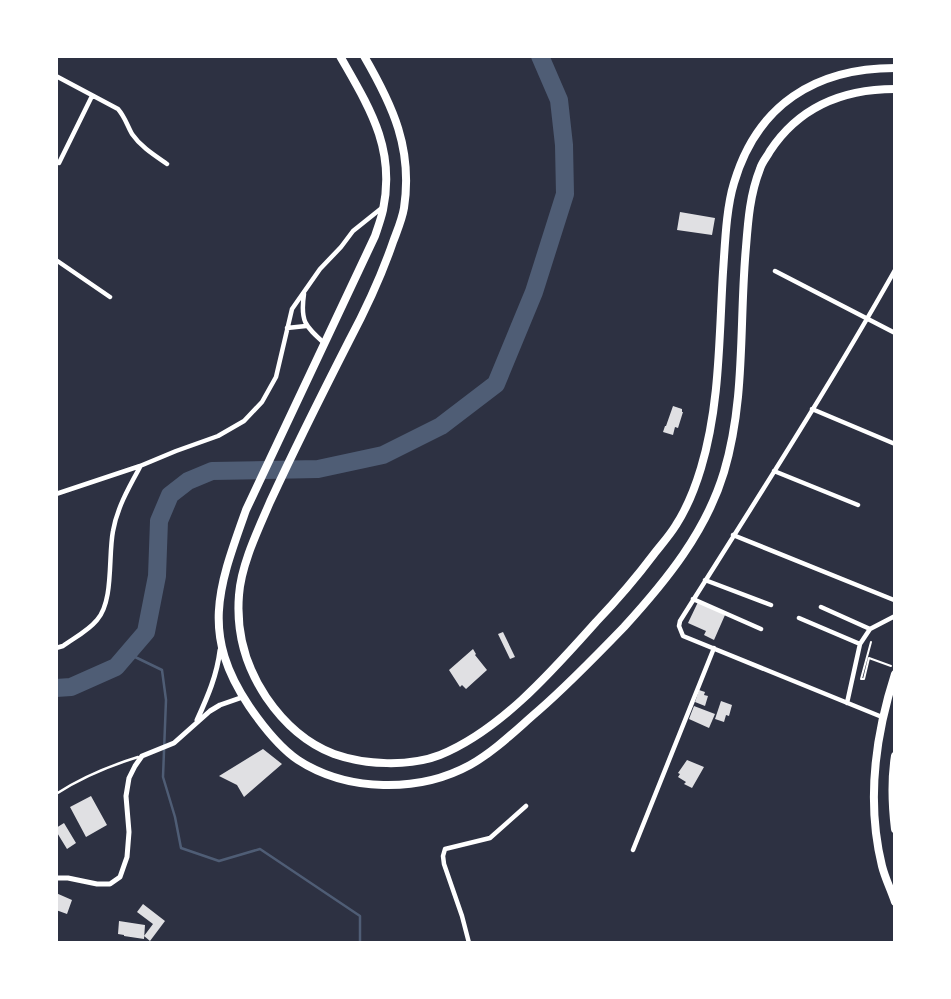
<svg xmlns="http://www.w3.org/2000/svg" width="951" height="999" viewBox="0 0 951 999" font-family="Roboto,sans-serif">
<style>
.lines{fill:none;stroke-linecap:round;stroke-linejoin:round}
.stream{stroke:#4f5d75;stroke-width:2.5}
.river{stroke:#4f5d75;stroke-width:18}
.building{fill:#e0e0e3}
.path{stroke:#fff;stroke-width:2}
.service{stroke:#fff;stroke-width:2.5}
.minor{stroke:#fff;stroke-width:4.5}
.tertiary{stroke:#fff;stroke-width:5}
.trunk{stroke:#fff;stroke-width:8}
</style>
<rect width="100%" height="100%" fill="#2d3142"/>
<g class="lines">
<path class="stream" d="M133,656L162,670L166,700L163,777L175,817L181,848L219,861L260,849L360,916V943"/>
<path class="river" d="M56,688L71,687L116,667L146,632L157,576L159,521L170,495L188,481L212,471L318,469L383,455L441,426L496,384L534,292L565,194L564,145L559,100L540,56"/>
</g>
<path class="building" d="M680,212L715,218L712,235L677,230Z
M673,406L682,409V412H683L678,428L675,427L673,435L663,432L665,426H666Z
M698,602L725,615L714,640L704,635L706,631L688,623Z
M503,632L515,657L510,659L498,634Z
M473,649L476,654L475,655L487,670L466,689L462,685L460,687L449,670Z
M699,690L705,692L704,695L708,696L705,706L695,702Z
M721,701L732,705L729,716L726,715L724,722L715,719Z
M694,706L715,714L709,728L689,719Z
M263,749L282,764L244,797L237,785L219,776Z
M687,760L704,767L692,788L684,784L686,782L678,777L680,774L678,773Z
M91,796L107,825L86,837L70,807Z
M64,823L76,843L67,849L56,831V828Z
M56,893L72,900L67,914L56,910Z
M143,904L165,921L150,941L144,936L153,924L137,912Z
M119,921L145,925L144,939L124,936V935L118,934Z"/>
<g class="lines">
<path class="path" d="M871,642L861,679H864L869,658L891,666"/>
<path class="service" d="M56,794C82,777 109,766 138,757"/>
<path class="minor" d="M56,76L118,109C125,117 127,125 132,134C141,147 154,155 167,164
M59,163L92,96
M56,260L110,297
M775,271L895,333
M304,294C300,321 305,326 324,343
M287,328L306,326
M812,409L895,444
M774,471L858,505
M56,494L140,466L176,451L218,436L244,421L262,402L276,377L292,309L320,269L341,247L353,231L383,207
M733,535L894,600
M705,580L771,605
M693,599L761,629
M821,607L870,629
M799,618L860,644
M56,648L63,646C74,638 88,631 97,620C114,601 108,556 113,531C117,508 129,487 140,467
M847,703L860,644L870,629L895,616
M882,717L683,636L679,626L680,621C753,505 828,389 895,270
M633,850L714,648
M469,943L462,916L444,864L443,856L445,849L490,838L526,806"/>
<path class="tertiary" d="M197,720C208,696 217,675 220,650
M56,878H68L97,884H110L120,877L127,857L129,832L126,796L129,778L135,766L142,756L174,743L210,711L220,705L243,697"/>
<path class="trunk" d="M340,56C369,107 396,148 383,210C381,219 378,227 375,236L246,510C219,586 200,633 249,706C262,725 279,747 298,760C347,792 419,793 470,765C495,751 517,729 538,711C568,685 596,656 624,627C666,581 706,532 724,472C746,398 739,322 746,247C748,221 750,194 760,169C762,162 767,157 770,151C799,107 843,89 895,89
M364,56C393,106 413,149 404,208C402,220 397,231 393,242C381,277 366,309 349,341C322,394 295,448 270,502C258,530 241,565 239,595C236,632 246,667 266,697C283,722 305,743 334,754C365,765 409,767 440,755C501,730 553,670 596,622C617,600 636,578 654,554C661,545 670,535 676,525C687,508 695,488 701,468C720,405 719,337 723,272C725,245 726,209 734,183C757,105 815,68 895,68
M895,674C875,736 866,801 882,866C885,878 891,890 895,902
M895,756C891,781 892,804 895,829"/>
</g>
<rect width="951" height="999" fill="none" stroke="#ffffff" stroke-width="116"/>
</svg>
